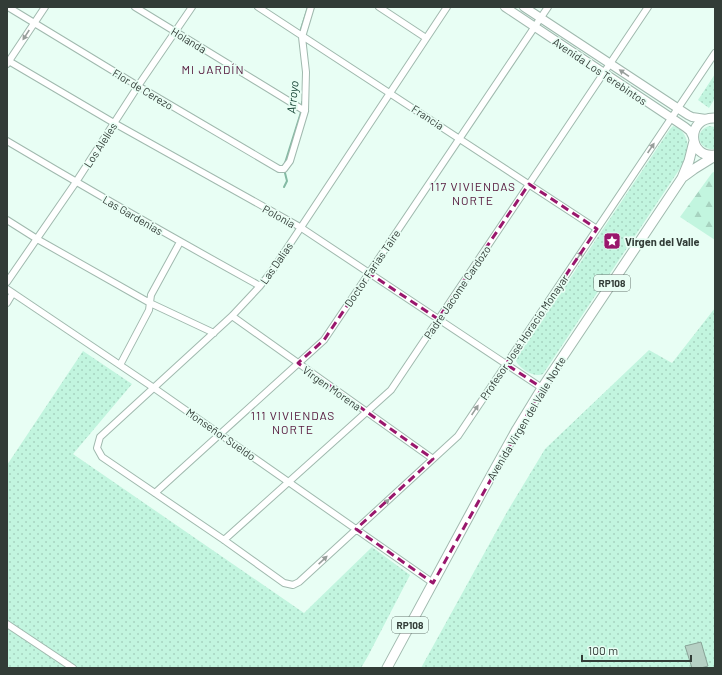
<svg xmlns="http://www.w3.org/2000/svg" width="722" height="675" viewBox="0 0 722 675" font-family="Barlow,sans-serif">
<style>
.grass{fill:url(#grass-dots)}
.forest{fill:url(#forest-firs)}
.lines{fill:none;stroke-linecap:round;stroke-linejoin:round}
.stream{stroke:#83baa3;stroke-width:2}
.building{fill:#b6d0c4;stroke:#89a297}
.street-casing{stroke:#a0b9ae;stroke-width:8}
.secondary-casing{stroke:#a0b9ae;stroke-width:10}
.primary-casing{stroke:#a0b9ae;stroke-width:11}
.street{stroke:#fff;stroke-width:6}
.secondary{stroke:#fff;stroke-width:8}
.primary{stroke:#fff;stroke-width:9}
.oneway{fill:#989e9b}
.marked{fill:none;stroke:#99176c;stroke-width:3;stroke-dasharray:8 5;stroke-linejoin:round}
.labels{text-anchor:middle;dominant-baseline:central;stroke-width:3.5;stroke-linejoin:round;paint-order:stroke}
.shield{fill:#e8fef4;stroke:#697670;stroke-width:1}
.shield-label{font-size:10px;font-weight:bold;fill:#323c37}
.street-label{font-size:11px;fill:#323c37;stroke:#e8fef4}
.poi-label{font-size:11px;font-weight:bold;fill:#323c37;stroke:#e8fef4;text-anchor:start}
.neighbourhood-label{font-size:12px;letter-spacing:1px;fill:#55183d;stroke:#e8fef4}
.water-label{font-size:12px;font-style:italic;fill:#134132;stroke:#e8fef4}
</style>
<defs>
<pattern id="grass-dots" width="8" height="8" patternUnits="userSpaceOnUse"><rect width="8" height="8" fill="#c2f5df"/><path d="M2 2h.1M6 6h.1" fill="none" stroke="#a7d3c0" stroke-width="1.8" stroke-linecap="round"/></pattern>
<pattern id="forest-firs" width="22" height="20" patternUnits="userSpaceOnUse"><rect width="22" height="20" fill="#c2f5df"/><path d="M5 1l3.5 6h-7zM16 11l3.5 6h-7z" fill="#a7d3c0"/></pattern>
</defs>
<rect width="100%" height="100%" fill="#e8fef4"/>
<path class="grass" d="M715,74V98L709,108L698,100Z
M673,126C683,128 688,139 688,149C688,154 685,159 683,164L543,374C534,378 520,369 516,361L518,356L670,129Z
M709,126L715,127V149C698,151 693,131 709,126Z
M715,308V668H421L507,512L545,449L649,350L672,363Z
M83,351L132,384L73,454L304,613L372,547L410,575L368,656L361,668H7V465Z"/>
<path class="forest" d="M715,171V240L680,217L712,173Z"/>
<g class="lines">
<path class="stream" d="M300,32L308,7
M285,163L302,109V102
M284,169L287,181L284,187"/>
</g>
<path class="building" d="M701,642L708,666L701,668H692L685,646Z"/>
<g class="lines">
<g class="street-casing">
<path id="street" d="M8,7L138,86L279,169H284L290,161L305,111L306,72L302,37L311,7
M135,7L305,111
M258,7L597,229
M379,7L426,38
M447,7L272,271L260,286L232,316L100,437L97,448L102,457L224,540L284,583L293,585L299,582L458,436L715,53
M7,60L114,123L300,227L542,388
M7,64L45,7
M7,141C91,191 175,239 260,286
M7,220L37,239L150,303L214,333
M7,282L76,182L138,86L192,7
M7,289L154,388L433,583
M7,303L13,293
M232,316L433,459
M120,365L149,310L151,295L180,242
M155,493L324,340L548,7
M224,540L391,390L648,7
M7,624L73,668"/>
</g>
<g class="secondary-casing">
<path id="secondary" d="M505,7L685,127L690,131L693,137
M524,7L688,115L692,117L706,119"/>
</g>
<g class="primary-casing">
<path id="primary" d="M715,118C685,117 688,159 715,155
M683,177L694,169L715,156
M387,668L482,492L517,429L542,388L682,178L689,161L694,141"/>
</g>
<use href="#street" class="street"/>
<use href="#secondary" class="secondary"/>
<use href="#primary" class="primary"/>
</g>
<defs><path id="oneway-solid" d="M-6-.8H1V-3.2L6.5 0L1 3.2V.8H-6Z"/></defs>
<g class="oneway">
<use href="#oneway-solid" transform="translate(26 35) rotate(123)"/>
<use href="#oneway-solid" transform="translate(624 73) rotate(-146)"/>
<use href="#oneway-solid" transform="translate(651 148) rotate(-56)"/>
<use href="#oneway-solid" transform="translate(579 256) rotate(-56)"/>
<use href="#oneway-solid" transform="translate(475 410) rotate(-56)"/>
<use href="#oneway-solid" transform="translate(385 503) rotate(-42)"/>
<use href="#oneway-solid" transform="translate(323 560) rotate(-43)"/>
</g>
<path class="marked" d="M529,184L597,229L506,364L542,388L433,583L356,529L433,459L298,363L324,340L369,273L438,319Z"/>
<defs>
<g id="sight-square" transform="scale(0.9)"><rect x="-9" y="-9" width="18" height="18" rx="4" fill="#99176c" stroke="#e8fef4"/><path d="M0-6L1.8-2.2L6-1.7L2.9 1.2L3.7 5.4L0 3.3L-3.7 5.4L-2.9 1.2L-6-1.7L-1.8-2.2Z" fill="#fff"/></g>
</defs>
<g fill-rule="evenodd">
<use href="#sight-square" x="612" y="241"/>
</g>
<g class="labels">
<g class="shield">
<rect x="594" y="275" width="36" height="16" rx="3"/>
<rect x="392" y="617" width="36" height="16" rx="3"/>
</g>
<g class="shield-label">
<text x="612" y="283">RP108</text>
<text x="410" y="625">RP108</text>
</g>
<g class="street-label">
<text transform="translate(189 40) rotate(31)">Holanda</text>
<text transform="translate(600 71) rotate(34)">Avenida Los Terebintos</text>
<text transform="translate(143 89) rotate(31)">Flor de Cerezo</text>
<text transform="translate(428 117) rotate(33)">Francia</text>
<text transform="translate(100 145) rotate(-57)">Los Alelíes</text>
<text transform="translate(133 215) rotate(30)">Las Gardenias</text>
<text transform="translate(279 216) rotate(29)">Polonia</text>
<text transform="translate(276 263) rotate(-55)">Las Dalias</text>
<text transform="translate(372 268) rotate(-56)">Doctor Farias Taire</text>
<text transform="translate(457 292) rotate(-56)">Padre Jacome Cardozo</text>
<text transform="translate(524 337) rotate(-56)">Profesor José Horacio Monayar</text>
<text transform="translate(332 388) rotate(35)">Virgen Morena</text>
<text transform="translate(526 418) rotate(-59)">Avenida Virgen del Valle Norte</text>
<text transform="translate(221 434) rotate(35)">Monseñor Sueldo</text>
</g>
<g class="poi-label">
<text x="625" y="241">Virgen del Valle</text>
</g>
<g class="neighbourhood-label">
<text x="213" y="69">MI JARDÍN</text>
<text x="473" y="186">117 VIVIENDAS<tspan x="473" dy="14">NORTE</tspan></text>
<text x="293" y="415">111 VIVIENDAS<tspan x="293" dy="14">NORTE</tspan></text>
</g>
<g class="water-label">
<text transform="translate(292 97) rotate(-84)">Arroyo</text>
</g>
</g>
<rect width="722" height="675" fill="none" stroke="#323c37" stroke-width="16"/>
<path d="M582 655v6h109v-6" fill="none" stroke="#323c37" stroke-width="2"/>
<text x="588" y="655" font-size="12" fill="#323c37" stroke="#e8fef4" stroke-width="3" paint-order="stroke">100 m</text>
</svg>
